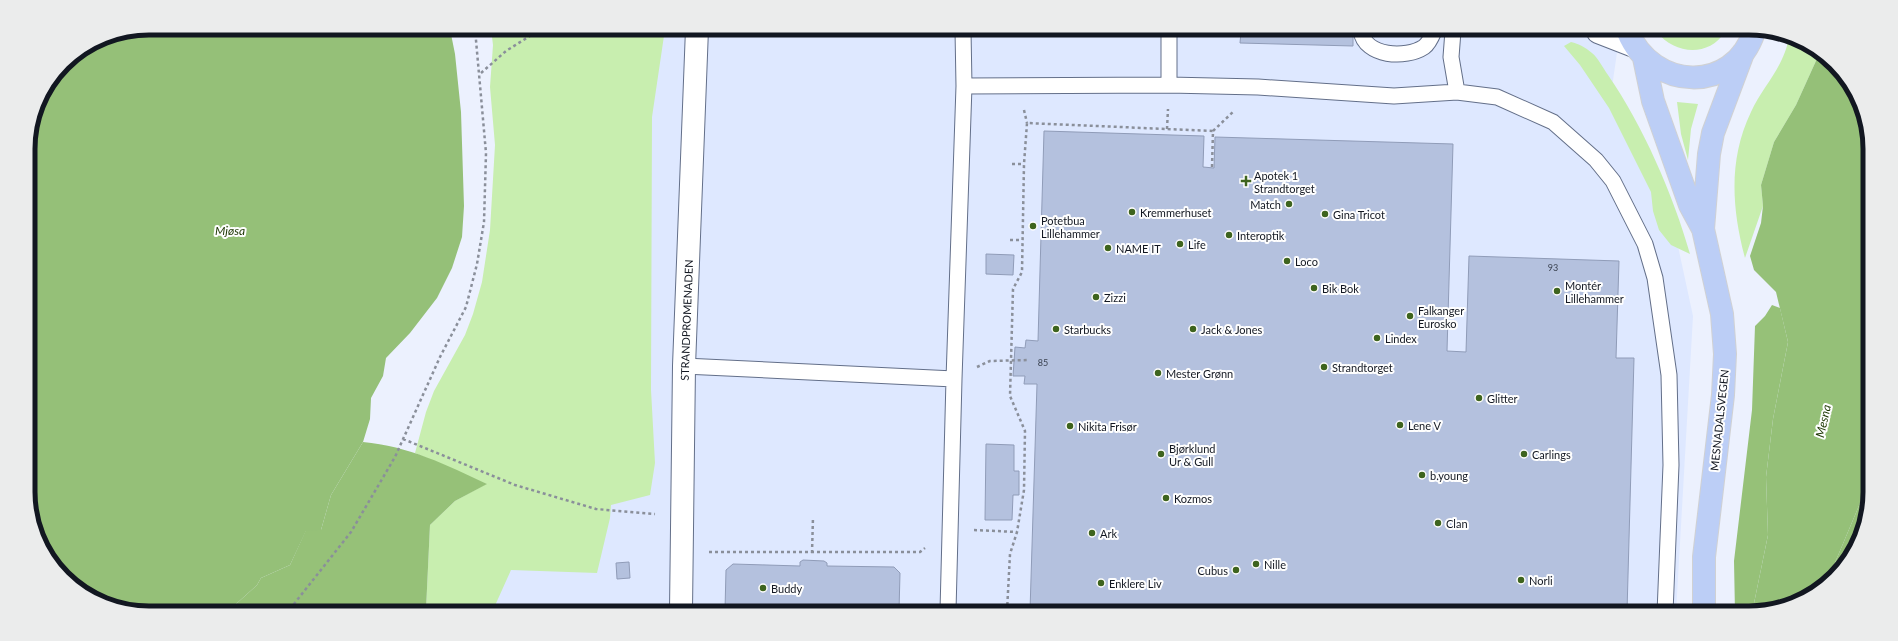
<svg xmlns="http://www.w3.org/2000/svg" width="1898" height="641" viewBox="0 0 1898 641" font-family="Lato,sans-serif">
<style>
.built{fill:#dee8ff}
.green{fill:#c8eeaf}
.forest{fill:#96c178}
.water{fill:#95c078}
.building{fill:#b4c1de;stroke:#909cb8}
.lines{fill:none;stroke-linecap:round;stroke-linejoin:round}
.service-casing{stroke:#636f89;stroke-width:17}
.minor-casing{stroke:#636f89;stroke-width:24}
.tertiary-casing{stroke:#636f89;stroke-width:24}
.trunk-casing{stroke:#d0d1d3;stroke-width:24}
.path{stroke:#8a8f9a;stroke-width:2.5;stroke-dasharray:3 3;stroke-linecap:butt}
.service{stroke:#fff;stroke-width:15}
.minor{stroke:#fff;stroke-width:22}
.tertiary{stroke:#fff;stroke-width:22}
.trunk{stroke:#bccef6;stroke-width:22}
.poi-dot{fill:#3e641e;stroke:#fefefe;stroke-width:1.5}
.labels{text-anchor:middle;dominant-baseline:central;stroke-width:4;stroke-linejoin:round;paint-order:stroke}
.number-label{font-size:9px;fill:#3a4250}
.poi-label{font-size:11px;fill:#121721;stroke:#fefefe;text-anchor:start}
.street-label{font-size:11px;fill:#121721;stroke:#fefefe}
.water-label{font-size:12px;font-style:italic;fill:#1d3703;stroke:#fefefe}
.rim{fill:none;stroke:#121721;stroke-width:5}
</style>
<rect width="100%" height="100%" fill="#ecf1fe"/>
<path class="built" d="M654,29L1620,32L1612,87L1673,223L1693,316L1676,613L464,610Z"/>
<path class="green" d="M491,29H665L652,117L651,390L655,463L650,495L611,505L610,518L597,573L511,570L493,610H426L430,525L455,501L486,484L415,453L426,412L434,391L465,335L473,314L482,282L490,230L495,145L490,87L493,45Z
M1657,32H1725C1708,58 1674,54 1657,32Z
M1789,36L1820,52L1796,105L1774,142L1761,185L1763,206L1745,258C1732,209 1728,160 1751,112C1763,86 1785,66 1789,36Z
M1571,42C1579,44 1585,47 1592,53C1598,58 1603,68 1608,75C1643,126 1673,194 1690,254L1671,245L1659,230L1653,211L1651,192L1609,108L1580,65L1564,46Z
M1677,102L1698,104L1691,129L1688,160L1681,134Z"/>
<path class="forest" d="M1772,305L1780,308L1788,342L1773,419L1766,477L1768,535L1752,613H1735L1734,561L1752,410L1755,326L1765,316Z
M363,442C408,446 447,465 487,484L455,501L430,525L426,610L236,609V604L257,585L261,578L290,565L306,530H321L331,495Z
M1866,489V523L1849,559L1826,584Z"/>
<path class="water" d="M149,28L450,29L455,54L461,112L464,206L462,237L452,268L437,298L410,333L386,358L383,376L371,398L370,419L363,442L331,495L321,530L306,531L290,565L261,578L257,585L236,604V609H118L82,593L58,572L30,515L28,142L37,103L64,63L103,37Z
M1820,52L1840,69L1868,126L1866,489L1826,584L1795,604L1752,613L1768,535L1766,477L1773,419L1788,342L1776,292L1754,270L1750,256L1761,223L1763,206L1761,185L1774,142L1796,105Z"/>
<path class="building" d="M1225,31H1353V46L1240,43L1241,32Z
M1044,131L1204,136L1203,167L1214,168L1215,137L1453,144L1447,351L1466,352L1469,256L1619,261L1616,358H1634L1627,612L1030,611L1037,384H1024L1025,376H1013L1015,347L1025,348L1026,340L1038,341Z
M986,254L1014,255L1013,275L986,274Z
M986,444L1014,445V471H1019V495H1013L1012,520H985Z
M803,560L824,561L827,563V566L894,567L900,573L899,611L725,610L726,570L733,564L800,566V562Z
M629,562L630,578L617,579L616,563Z"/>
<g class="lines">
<g class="service-casing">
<path id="service" d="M1169,31V85
M1361,31C1365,57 1406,59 1424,47C1428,44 1432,36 1434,31
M964,86L1169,85L1258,87L1394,96L1457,92L1451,57L1453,31
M1457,92L1497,97L1553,122L1596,160L1613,181L1645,244L1655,278L1669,375L1671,465L1665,613
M684,366L954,379
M948,611L954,379L964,86L963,30"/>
</g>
<g class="minor-casing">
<g id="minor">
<path id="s1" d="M681,610L684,366L697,29"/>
</g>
</g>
<g class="tertiary-casing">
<path id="tertiary" d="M1598,32L1634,46"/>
</g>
<g class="trunk-casing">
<path id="trunk" d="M1628,32C1652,90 1733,95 1754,32
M1644,58L1653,101L1690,205L1703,229L1722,314L1725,354L1723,395L1704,557V613
M1703,229L1709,154L1713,133L1743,53"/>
</g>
<path class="path" d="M481,73L506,51L541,29
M1024,110L1027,123
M1167,129L1168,109
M1012,164H1024
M1212,167L1213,131L1234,111
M1010,240H1022
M977,367L990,361L1029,360
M403,439L515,485L596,509L655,514
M974,530L1017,532
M709,552H920L925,548
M812,553L813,517
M290,609L351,532L395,457L440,357L466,307L477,264L484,222L486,153L475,29
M1007,611L1010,554L1017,532L1024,490L1025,431L1010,396L1013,289L1022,272L1024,164L1027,123L1213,131"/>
<use href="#service" class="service"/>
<use href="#minor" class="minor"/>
<use href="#tertiary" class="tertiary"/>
<use href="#trunk" class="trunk"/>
</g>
<g class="poi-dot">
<path d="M1244 175h4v4h4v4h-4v4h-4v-4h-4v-4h4z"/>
<circle cx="1289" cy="204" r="4"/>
<circle cx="1132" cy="212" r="4"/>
<circle cx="1325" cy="214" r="4"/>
<circle cx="1033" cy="226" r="4"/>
<circle cx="1229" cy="235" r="4"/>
<circle cx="1180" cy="244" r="4"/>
<circle cx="1108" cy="248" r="4"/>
<circle cx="1287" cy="261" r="4"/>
<circle cx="1314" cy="288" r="4"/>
<circle cx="1557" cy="291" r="4"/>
<circle cx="1096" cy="297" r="4"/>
<circle cx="1410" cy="316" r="4"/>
<circle cx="1056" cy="329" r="4"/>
<circle cx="1193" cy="329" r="4"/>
<circle cx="1377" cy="338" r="4"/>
<circle cx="1324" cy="367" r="4"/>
<circle cx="1158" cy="373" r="4"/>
<circle cx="1479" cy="398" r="4"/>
<circle cx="1400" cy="425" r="4"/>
<circle cx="1070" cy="426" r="4"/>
<circle cx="1161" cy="454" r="4"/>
<circle cx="1524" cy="454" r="4"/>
<circle cx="1422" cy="475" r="4"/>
<circle cx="1166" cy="498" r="4"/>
<circle cx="1438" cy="523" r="4"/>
<circle cx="1092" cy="533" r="4"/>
<circle cx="1256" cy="564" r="4"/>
<circle cx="1236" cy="570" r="4"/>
<circle cx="1521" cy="580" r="4"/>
<circle cx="1101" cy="583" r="4"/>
<circle cx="763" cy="588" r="4"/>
</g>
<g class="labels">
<g class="number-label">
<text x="1553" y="267">93</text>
<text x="1043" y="362">85</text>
</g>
<g class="poi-label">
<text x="1254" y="175">Apotek 1<tspan x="1254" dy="13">Strandtorget</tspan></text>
<text x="1281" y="204" text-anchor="end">Match</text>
<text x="1140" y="212">Kremmerhuset</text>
<text x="1333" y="214">Gina Tricot</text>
<text x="1041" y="220">Potetbua<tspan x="1041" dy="13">Lillehammer</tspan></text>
<text x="1237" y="235">Interoptik</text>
<text x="1188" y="244">Life</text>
<text x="1116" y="248">NAME IT</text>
<text x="1295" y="261">Loco</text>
<text x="1565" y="285">Montér<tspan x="1565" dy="13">Lillehammer</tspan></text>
<text x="1322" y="288">Bik Bok</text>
<text x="1104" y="297">Zizzi</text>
<text x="1418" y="310">Falkanger<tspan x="1418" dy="13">Eurosko</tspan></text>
<text x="1064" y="329">Starbucks</text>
<text x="1201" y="329">Jack &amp; Jones</text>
<text x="1385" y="338">Lindex</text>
<text x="1332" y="367">Strandtorget</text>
<text x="1166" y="373">Mester Grønn</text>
<text x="1487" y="398">Glitter</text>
<text x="1408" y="425">Lene V</text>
<text x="1078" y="426">Nikita Frisør</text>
<text x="1169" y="448">Bjørklund<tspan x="1169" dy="13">Ur &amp; Gull</tspan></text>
<text x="1532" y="454">Carlings</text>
<text x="1430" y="475">b.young</text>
<text x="1174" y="498">Kozmos</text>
<text x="1446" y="523">Clan</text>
<text x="1100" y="533">Ark</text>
<text x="1264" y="564">Nille</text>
<text x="1228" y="570" text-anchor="end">Cubus</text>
<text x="1529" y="580">Norli</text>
<text x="1109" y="583">Enklere Liv</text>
<text x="771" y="588">Buddy</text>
</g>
<g class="street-label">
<text stroke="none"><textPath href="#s1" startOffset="290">STRANDPROMENADEN</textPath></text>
<text transform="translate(1719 420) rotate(-84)">MESNADALSVEGEN</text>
</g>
<g class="water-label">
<text x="230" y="230">Mjøsa</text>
<text transform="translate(1823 421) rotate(-77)">Mesna</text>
</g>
</g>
<path d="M0 0H1898V641H0ZM149 35H1749A114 114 0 0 1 1863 149V492A114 114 0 0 1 1749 606H149A114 114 0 0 1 35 492V149A114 114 0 0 1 149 35Z" fill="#ebecec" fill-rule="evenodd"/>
<path class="rim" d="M149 35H1749A114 114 0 0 1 1863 149V492A114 114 0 0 1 1749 606H149A114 114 0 0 1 35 492V149A114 114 0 0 1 149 35Z"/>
</svg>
